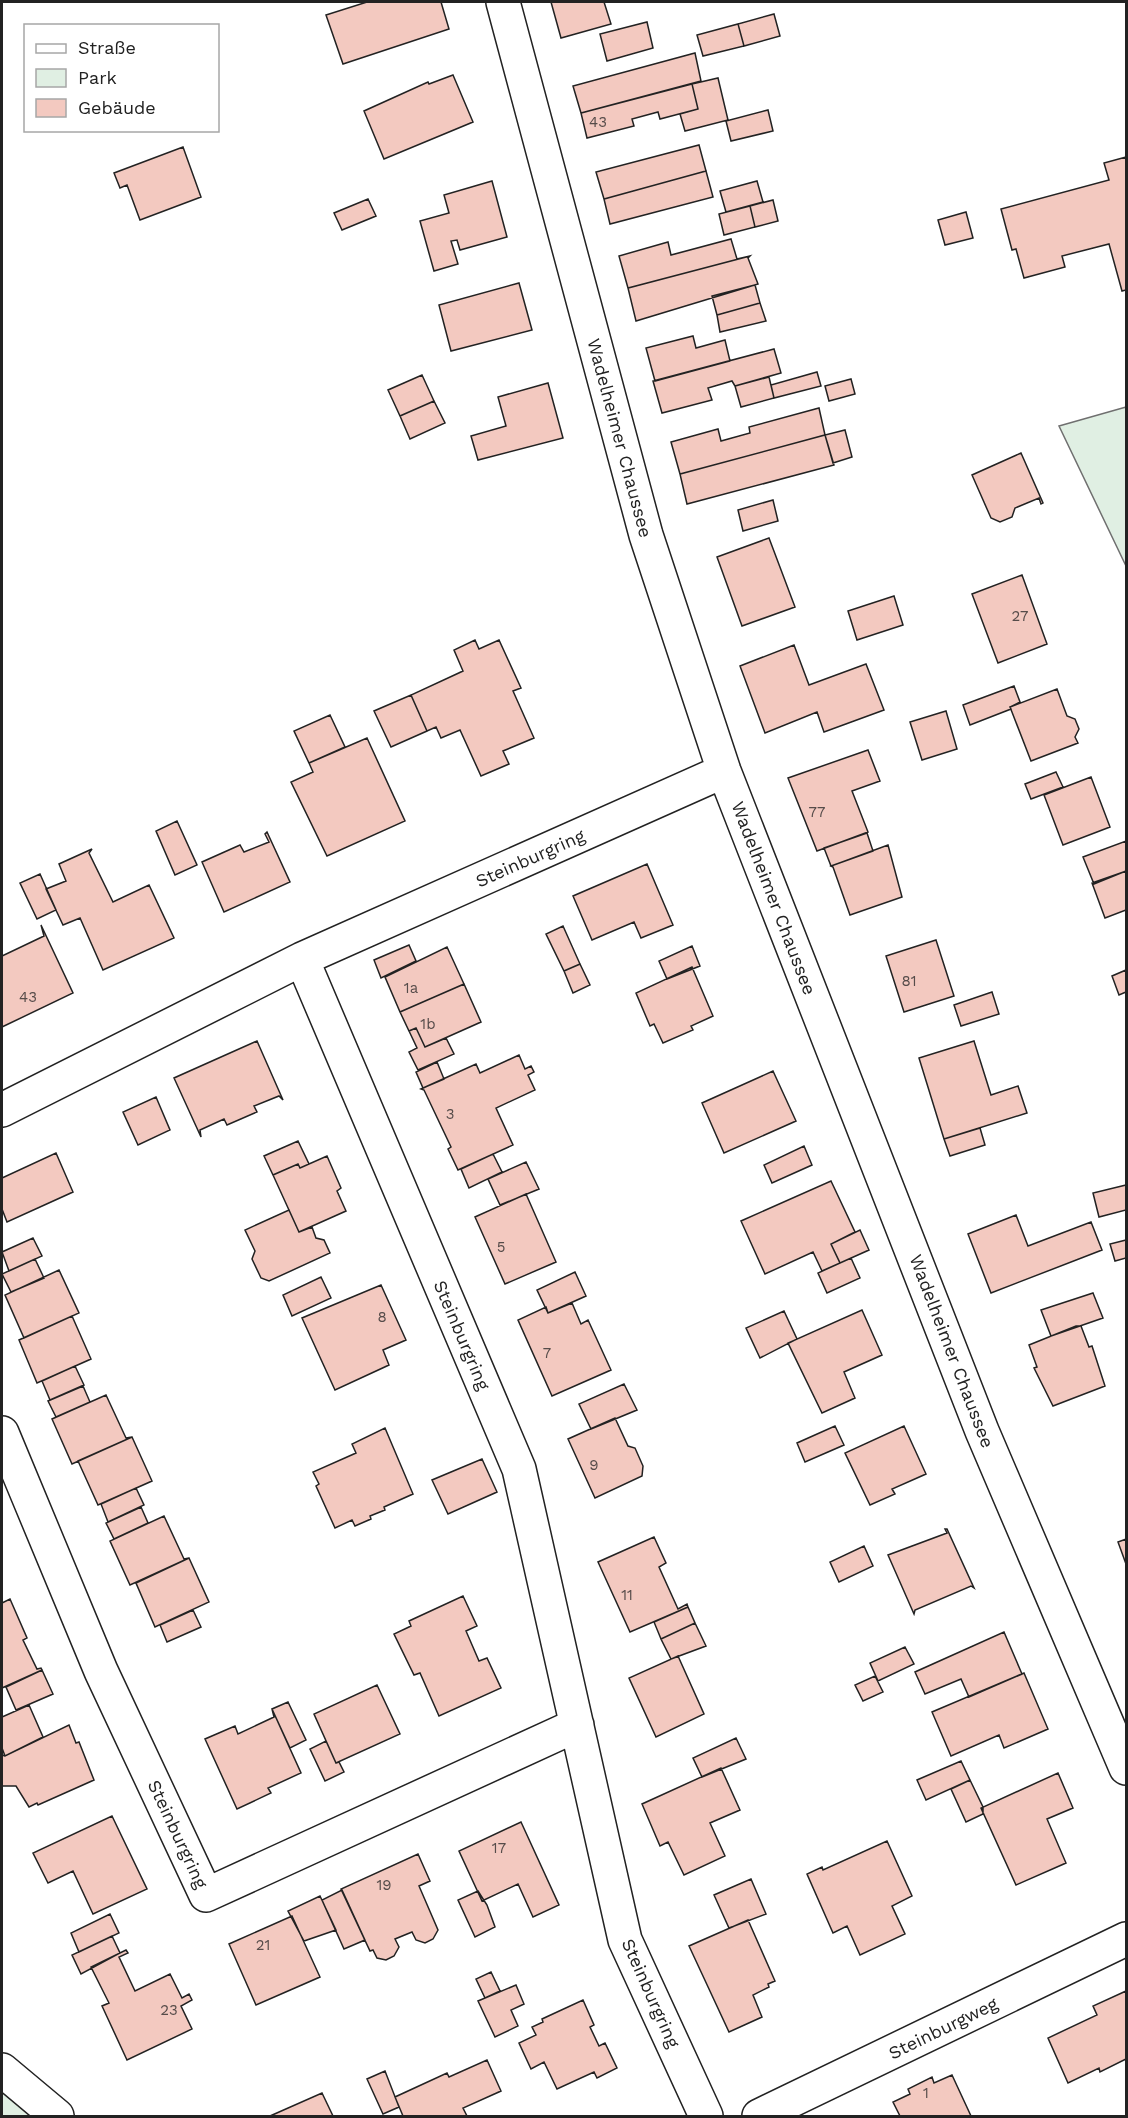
<svg xmlns="http://www.w3.org/2000/svg" width="1128" height="2118" viewBox="0 0 1128 2118" font-family="'Work Sans',sans-serif">
<style>
.green{fill:#e0efe3;stroke:#6f6f6f;stroke-width:1.5}
.building{fill:#f3c9c0;stroke:#222;stroke-width:1.5}
.lines{fill:none;stroke-linecap:round;stroke-linejoin:round}
.street-casing{stroke:#222;stroke-width:36}
.street{stroke:#fff;stroke-width:33}
.labels{text-anchor:middle;dominant-baseline:central;stroke-width:4.5;stroke-linejoin:round;paint-order:stroke}
.number-label{font-size:15px;fill:#564c4a}
.street-label{font-size:18px;fill:#222;stroke:#fff}
</style>
<rect width="100%" height="100%" fill="#fff"/>
<path class="green" d="M1126,407V566L1059,426Z
M2,2090L32,2116H2Z"/>
<path class="building" d="M367,2H441L449,29L343,64L326,15Z
M551,2H604L611,24L561,38Z
M774,14L780,36L744,46L738,24Z
M647,22L653,48L607,61L600,34Z
M738,24L744,46L703,56L697,35Z
M695,53L701,81L581,113L573,86Z
M453,75L473,122L384,159L364,111L428,82L429,84Z
M718,78L728,120L685,131L680,114L698,109L692,84Z
M692,84L698,109L660,119L658,112L632,119L634,126L587,138L581,113Z
M768,110L773,131L731,141L726,121Z
M699,145L706,171L604,199L596,172Z
M183,147L201,197L140,220L127,185L120,188L114,173Z
M1126,157V290L1122,291L1109,244L1062,256L1065,267L1024,278L1016,249L1012,250L1001,209L1109,180L1104,163Z
M706,171L713,197L610,224L604,199Z
M492,181L507,237L460,250L457,240L451,241L458,264L434,271L420,221L449,213L444,195Z
M757,181L763,202L726,212L720,191Z
M368,199L376,216L342,230L334,213Z
M773,200L778,221L755,227L750,206Z
M750,206L755,227L724,235L719,214Z
M966,212L973,238L945,245L938,220Z
M731,239L737,259L750,256L628,288L619,256L668,242L671,255Z
M750,256L748,258L758,284L636,321L628,288Z
M519,283L532,330L451,351L439,305Z
M755,285L760,303L717,315L712,296Z
M760,303L766,321L720,332L717,315Z
M693,336L696,348L725,340L730,361L655,381L646,348Z
M774,349L781,373L735,386L732,381L708,388L712,400L662,413L653,381Z
M817,372L821,386L774,398L771,385Z
M422,375L434,401L400,416L388,390Z
M769,377L774,398L741,407L735,386Z
M851,379L855,394L829,401L825,386Z
M548,383L563,438L478,460L471,436L506,426L498,397Z
M434,401L445,423L410,439L400,416Z
M819,408L825,435L680,474L671,442L718,429L721,441L750,433L749,427Z
M845,430L852,457L833,463L825,435Z
M825,435L834,465L687,504L680,474Z
M1021,453L1043,503L1041,504L1039,498L1015,508L1012,517L1000,522L991,518L972,475Z
M773,500L778,521L743,531L738,510Z
M769,538L795,607L742,626L717,557Z
M1022,575L1047,644L998,663L972,594Z
M894,596L903,625L857,640L848,611Z
M475,640L479,649L499,640L521,688L513,691L534,738L503,751L509,764L481,776L460,730L441,738L436,727L427,731L411,695L463,671L454,650Z
M794,645L809,685L866,664L884,710L824,732L817,712L765,733L740,666Z
M1014,686L1020,702L1010,707L1011,709L970,725L963,705Z
M1057,689L1067,716L1075,719L1079,729L1075,737L1078,743L1031,761L1010,707Z
M411,695L427,731L391,747L374,711Z
M946,711L957,749L922,760L910,722Z
M330,715L345,747L309,763L294,731Z
M367,738L405,821L327,856L291,782L313,772L309,763Z
M868,750L880,781L852,791L868,832L817,851L788,778Z
M1056,772L1063,787L1031,799L1025,784Z
M1091,777L1110,827L1063,845L1044,795Z
M177,821L197,865L175,875L156,831Z
M267,832L290,882L224,912L202,862L240,845L244,852L269,842L265,834Z
M867,833L873,851L831,866L824,848Z
M1126,841V871L1094,884L1083,857Z
M888,845L902,897L850,915L833,867L831,866Z
M92,849L89,853L113,902L149,885L174,938L103,970L80,918L63,925L46,889L66,881L59,864Z
M647,864L673,925L641,938L634,922L592,940L573,896Z
M1126,871V910L1105,918L1092,883Z
M40,874L56,910L37,919L20,883Z
M41,925L73,993L2,1027V956L44,936Z
M563,926L580,964L564,971L546,934Z
M936,940L954,996L904,1012L886,956Z
M409,945L416,961L381,978L374,960Z
M692,946L700,966L667,979L659,961Z
M447,947L464,984L400,1012L385,977Z
M580,964L590,985L573,993L564,971Z
M692,967L713,1016L691,1026L693,1030L663,1043L654,1024L650,1026L636,993Z
M1126,970V992L1119,995L1112,976Z
M464,984L481,1022L425,1047L416,1028L409,1031L400,1012Z
M992,992L999,1014L961,1026L954,1005Z
M416,1028L425,1047L446,1038L454,1054L418,1070L409,1052L417,1048L409,1031Z
M257,1041L283,1100L279,1096L254,1106L257,1112L227,1125L224,1119L200,1130L201,1137L174,1078Z
M974,1041L991,1095L1018,1086L1027,1113L944,1139L919,1058Z
M519,1055L525,1069L531,1066L534,1072L528,1075L535,1090L496,1108L513,1145L458,1170L448,1149L451,1147L424,1090L421,1089L476,1064L480,1073Z
M437,1062L444,1079L423,1088L416,1072Z
M773,1071L796,1121L724,1153L702,1103Z
M156,1097L170,1130L138,1145L123,1112Z
M980,1128L985,1145L950,1156L944,1139Z
M298,1141L309,1164L300,1168L298,1164L273,1175L264,1156Z
M804,1146L812,1165L772,1183L764,1165Z
M56,1153L73,1192L7,1222L2,1209V1178Z
M493,1154L502,1172L469,1188L461,1169Z
M327,1156L341,1188L337,1191L346,1211L299,1232L273,1175L298,1164L300,1168Z
M526,1162L539,1189L500,1205L488,1179Z
M831,1181L855,1232L831,1244L840,1263L822,1271L813,1252L765,1274L741,1221Z
M1126,1185V1210L1099,1217L1093,1193Z
M526,1194L556,1262L505,1284L475,1217Z
M289,1210L299,1232L312,1227L316,1238L324,1240L330,1253L269,1281L261,1278L252,1259L255,1251L245,1230Z
M1016,1215L1028,1246L1091,1222L1102,1250L991,1293L968,1234Z
M860,1230L869,1250L840,1263L831,1244Z
M33,1238L42,1256L9,1271L2,1252Z
M1126,1240V1258L1115,1261L1110,1244Z
M851,1258L860,1278L827,1293L818,1273Z
M35,1259L44,1278L11,1292L2,1274Z
M59,1270L79,1313L24,1338L5,1295Z
M575,1272L586,1296L548,1313L537,1290Z
M321,1277L331,1298L292,1316L283,1295Z
M381,1285L406,1340L383,1350L389,1365L335,1390L302,1318Z
M1093,1293L1103,1318L1051,1336L1041,1310Z
M572,1303L581,1324L588,1320L611,1370L552,1396L518,1320L546,1307L548,1313Z
M862,1310L882,1355L844,1372L855,1398L822,1413L788,1343Z
M784,1311L797,1339L760,1358L746,1328Z
M72,1316L91,1359L37,1383L19,1340Z
M1076,1326H1081L1089,1347L1092,1346L1105,1386L1053,1406L1034,1368L1037,1367L1029,1345Z
M75,1366L84,1385L50,1400L42,1381Z
M624,1384L637,1410L591,1429L579,1404Z
M83,1386L90,1402L56,1417L48,1401Z
M106,1395L126,1438L132,1437L72,1464L52,1419Z
M615,1418L628,1446L635,1448L643,1466L642,1476L595,1498L568,1439Z
M835,1426L844,1445L805,1462L797,1443Z
M904,1426L926,1474L892,1489L895,1494L870,1505L845,1453Z
M385,1428L413,1494L384,1507L385,1510L370,1516L371,1519L355,1526L352,1520L335,1528L316,1486L319,1484L313,1472L356,1453L352,1444Z
M132,1437L152,1481L98,1505L78,1461Z
M482,1459L497,1492L448,1514L432,1480Z
M136,1488L144,1505L108,1522L101,1504Z
M141,1507L148,1523L114,1539L106,1523Z
M164,1516L184,1559L189,1558L130,1585L110,1541Z
M945,1529H947L974,1588L971,1586L915,1610L914,1614L888,1555L947,1533Z
M654,1537L666,1563L659,1567L678,1609L687,1604L688,1607L630,1632L598,1562Z
M1126,1539V1564L1118,1542Z
M864,1546L873,1566L839,1582L830,1562Z
M189,1558L209,1602L155,1627L136,1583Z
M463,1596L477,1626L466,1631L479,1661L487,1658L501,1688L439,1716L420,1673L414,1675L394,1634L411,1626L409,1621Z
M10,1599L27,1638L23,1640L37,1669L41,1668L42,1670L2,1688V1603Z
M688,1607L695,1623L661,1639L654,1622Z
M193,1610L201,1627L167,1642L160,1625Z
M695,1623L706,1646L671,1659L661,1639Z
M1004,1632L1022,1674L969,1697L961,1679L925,1694L915,1672Z
M905,1647L914,1664L878,1681L870,1663Z
M678,1656L704,1714L656,1737L629,1678Z
M42,1670L53,1694L16,1710L6,1687Z
M1024,1673L1048,1729L1004,1748L999,1735L951,1756L932,1712Z
M875,1676L883,1692L863,1701L855,1685Z
M377,1685L400,1734L336,1763L314,1714Z
M288,1702L306,1740L290,1748L272,1709Z
M29,1705L43,1737L5,1756L2,1748V1717Z
M272,1709L301,1773L268,1788L271,1793L237,1809L205,1739L235,1726L238,1734L274,1717Z
M69,1725L76,1743L79,1742L94,1780L38,1805L37,1803L29,1807L16,1786H2V1755L5,1756Z
M736,1738L746,1759L702,1777L693,1758Z
M326,1741L336,1763L339,1762L344,1772L325,1781L310,1749Z
M961,1761L970,1780L926,1800L917,1780Z
M721,1768L740,1810L710,1823L725,1856L684,1875L668,1842L660,1846L642,1804Z
M1058,1773L1073,1808L1047,1819L1066,1863L1016,1885L981,1808Z
M970,1780L983,1807V1814L966,1822L951,1789Z
M112,1816L147,1889L93,1914L73,1871L48,1883L33,1853Z
M521,1822L559,1905L533,1917L518,1884L482,1901L459,1851Z
M887,1841L912,1896L892,1906L905,1934L860,1955L847,1926L833,1933L807,1874L822,1867L823,1870Z
M418,1854L430,1881L419,1886L438,1930L433,1939L425,1943L416,1940L412,1932L395,1939L399,1947L394,1956L386,1960L377,1958L373,1950L370,1951L341,1889Z
M751,1879L766,1914L729,1928L714,1895Z
M342,1890L365,1940L344,1949L322,1900Z
M478,1891L487,1905L495,1927L475,1937L458,1900Z
M320,1896L336,1930L304,1941L288,1911Z
M110,1914L119,1933L79,1952L71,1933Z
M292,1916L320,1977L256,2005L229,1944Z
M748,1920L775,1981L768,1984L769,1987L753,1995L762,2017L729,2032L689,1946Z
M112,1936L120,1953L81,1974L72,1955Z
M126,1950L128,1953L119,1957L135,1991L170,1974L182,1998L189,1994L192,2000L181,2006L192,2029L127,2060L102,2006L109,2003L91,1967Z
M491,1972L500,1991L485,1998L476,1979Z
M516,1985L524,2004L511,2010L518,2026L495,2037L478,2001Z
M1126,1991V2059L1100,2072L1099,2068L1068,2083L1048,2038L1097,2015L1093,2006Z
M583,2000L594,2025L590,2027L599,2046L605,2043L617,2068L597,2078L594,2072L557,2089L544,2062L531,2069L519,2043L536,2035L532,2027L543,2022L542,2019Z
M487,2060L501,2091L463,2108L467,2116H403L395,2097L447,2073L449,2077Z
M385,2071L399,2107L383,2114L367,2079Z
M952,2075L971,2116H900L893,2102L910,2094L908,2089L932,2077L934,2083Z
M322,2093L333,2116H270Z"/>
<g class="lines">
<g class="street-casing">
<path id="street" d="M503,2L646,535L724,771L982,1431L1126,1768
M2,1110L302,959
M2,1433L101,1671L206,1895L577,1725
M2,2070L57,2116
M706,2116L625,1940L519,1469L302,959L724,771
M759,2116L1126,1939"/>
</g>
<use href="#street" class="street"/>
</g>
<g class="labels">
<g class="number-label">
<text x="598" y="122">43</text>
<text x="1020" y="616">27</text>
<text x="817" y="812">77</text>
<text x="909" y="981">81</text>
<text x="411" y="988">1a</text>
<text x="28" y="997">43</text>
<text x="428" y="1024">1b</text>
<text x="450" y="1114">3</text>
<text x="501" y="1247">5</text>
<text x="382" y="1317">8</text>
<text x="547" y="1353">7</text>
<text x="594" y="1465">9</text>
<text x="627" y="1595">11</text>
<text x="499" y="1848">17</text>
<text x="384" y="1885">19</text>
<text x="263" y="1945">21</text>
<text x="169" y="2010">23</text>
<text x="926" y="2093">1</text>
</g>
<g class="street-label">
<text transform="translate(620 438) rotate(75)">Wadelheimer Chaussee</text>
<text transform="translate(530 858) rotate(-24)">Steinburgring</text>
<text transform="translate(774 898) rotate(69)">Wadelheimer Chaussee</text>
<text transform="translate(462 1335) rotate(67)">Steinburgring</text>
<text transform="translate(952 1351) rotate(69)">Wadelheimer Chaussee</text>
<text transform="translate(178 1834) rotate(65)">Steinburgring</text>
<text transform="translate(651 1993) rotate(66)">Steinburgring</text>
<text transform="translate(943 2028) rotate(-26)">Steinburgweg</text>
</g>
</g>
<rect width="1128" height="2118" fill="none" stroke="#222222" stroke-width="6"/>
<rect x="24" y="24" width="195" height="108" fill="#ffffff" stroke="#a7a7a7" stroke-width="1.5"/>
<rect x="36" y="44" width="30" height="9" fill="#ffffff" stroke="#a7a7a7" stroke-width="1.5"/>
<text x="78" y="54" font-size="18" fill="#222222">Straße</text>
<rect x="36" y="69" width="30" height="18" fill="#e0efe3" stroke="#a7a7a7" stroke-width="1.5"/>
<text x="78" y="84" font-size="18" fill="#222222">Park</text>
<rect x="36" y="99" width="30" height="18" fill="#f3c9c0" stroke="#a7a7a7" stroke-width="1.5"/>
<text x="78" y="114" font-size="18" fill="#222222">Gebäude</text>
</svg>
